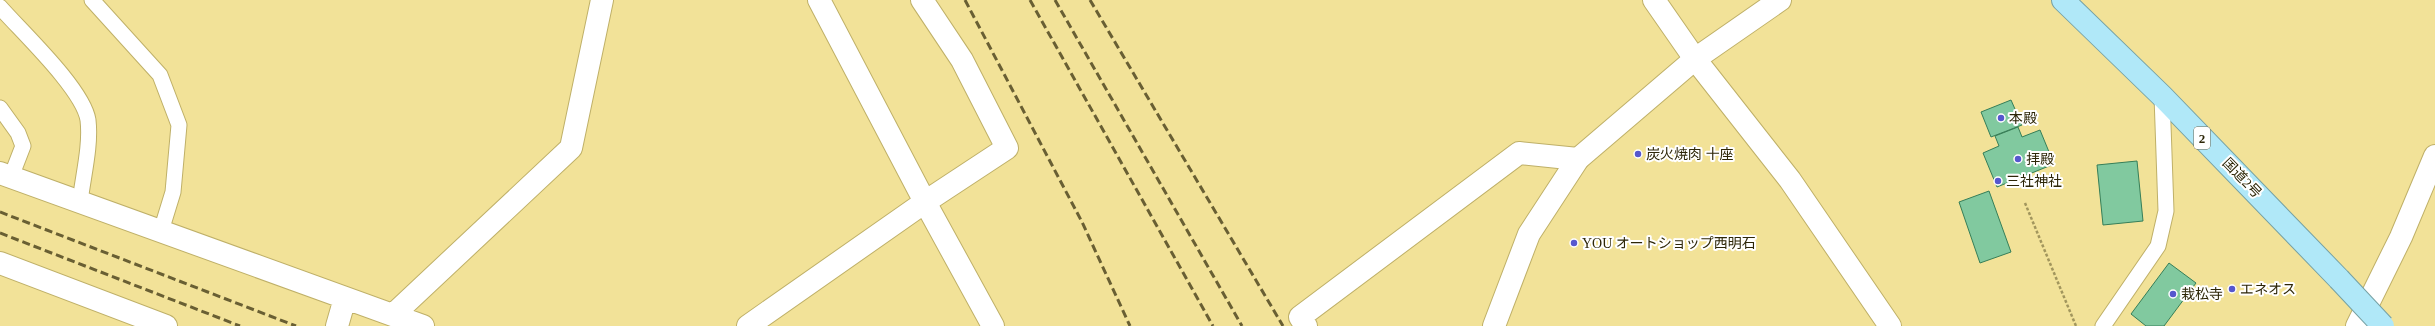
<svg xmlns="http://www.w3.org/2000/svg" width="2435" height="326" viewBox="0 0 2435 326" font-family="'Times New Roman','Noto Sans JP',serif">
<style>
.building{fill:#81c99f;stroke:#367e58}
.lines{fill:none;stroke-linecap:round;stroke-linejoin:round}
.service-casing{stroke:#bfb068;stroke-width:17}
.minor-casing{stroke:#bfb068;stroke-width:24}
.tertiary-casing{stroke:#bfb068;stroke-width:24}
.trunk-casing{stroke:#76a1a3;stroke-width:24}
.path{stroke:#a2965d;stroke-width:2.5;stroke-dasharray:3 2;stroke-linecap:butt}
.service{stroke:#fff;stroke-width:15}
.minor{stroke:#fff;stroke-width:22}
.tertiary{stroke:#fff;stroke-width:22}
.trunk{stroke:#b0e8f8;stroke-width:22}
.rail{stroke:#695f33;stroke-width:3;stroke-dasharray:8 4;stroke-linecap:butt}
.trunk-bridge-casing{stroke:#76a1a3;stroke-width:24;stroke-linecap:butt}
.trunk-bridge{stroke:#b0e8f8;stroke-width:22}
.poi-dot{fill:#5657ce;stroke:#fff;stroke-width:1.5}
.labels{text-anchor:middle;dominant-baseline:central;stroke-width:4;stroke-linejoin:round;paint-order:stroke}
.shield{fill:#fff;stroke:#6c6751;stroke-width:1}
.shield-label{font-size:13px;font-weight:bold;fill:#2d2607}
.poi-label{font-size:14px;fill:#2d2607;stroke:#fff;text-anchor:start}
.street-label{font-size:14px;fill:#2d2607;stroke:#fff}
</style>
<rect width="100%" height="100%" fill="#f2e298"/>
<path class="building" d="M2011,100L2022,125L1991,137L1981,112Z
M2018,127L2022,137L2040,130L2054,164L1997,187L1983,153L1999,146L1995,136Z
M2137,161L2143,221L2103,225L2097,165Z
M1989,191L2011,252L1980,263L1959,202Z
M2169,263L2196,283L2164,326H2146L2131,314Z"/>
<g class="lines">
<g class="service-casing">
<path id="service" d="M92,0L160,75L179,125L173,192L161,231
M0,7C22,32 83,89 88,120C91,146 83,176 80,202
M0,108L18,133L23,146L11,177
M2103,326L2158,246L2166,211L2162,96"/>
</g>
<g class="minor-casing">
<path id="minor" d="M819,0L925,202L993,326
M1654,0L1695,59L1790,180L1890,326
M0,173L423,326
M0,263L166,326
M393,315L571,148L602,0
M337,326L345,298
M748,326L925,202L1007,148L962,60L922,0
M1306,326L1300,317L1519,153L1578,159
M2357,326L2401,237L2435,156"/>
</g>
<g class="tertiary-casing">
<path id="tertiary" d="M1494,326L1529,234L1578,159L1695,59L1780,0"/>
</g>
<g class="trunk-casing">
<path id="trunk" d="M2063,0L2162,96L2339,279"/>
</g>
<path class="path" d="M2025,203L2076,326"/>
<use href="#service" class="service"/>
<use href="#minor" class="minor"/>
<use href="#tertiary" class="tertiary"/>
<use href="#trunk" class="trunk"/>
<path class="rail" d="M965,0L1082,222L1130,326
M1030,0L1213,326
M1055,0L1242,326
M1090,0L1283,326
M0,212L296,326
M0,233L240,326"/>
<g class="trunk-bridge-casing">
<path id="trunk-bridge" d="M2339,279L2383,326"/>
</g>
<use href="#trunk-bridge" class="trunk-bridge"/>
</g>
<g class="poi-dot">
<circle cx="2001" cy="118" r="4"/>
<circle cx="1638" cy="154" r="4"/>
<circle cx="2018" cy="159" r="4"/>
<circle cx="1998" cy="181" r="4"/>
<circle cx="1574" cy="243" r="4"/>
<circle cx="2232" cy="289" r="4"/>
<circle cx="2173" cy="294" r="4"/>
</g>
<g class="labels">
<rect class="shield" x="2194" y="127" width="16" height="22" rx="3"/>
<g class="shield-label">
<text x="2202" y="138">2</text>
</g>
<g class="poi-label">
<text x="2009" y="118">本殿</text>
<text x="1646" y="154">炭火焼肉 十座</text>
<text x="2026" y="159">拝殿</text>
<text x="2006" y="181">三社神社</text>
<text x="1582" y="243">YOU オートショップ西明石</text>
<text x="2240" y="289">エネオス</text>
<text x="2181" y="294">栽松寺</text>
</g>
<g class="street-label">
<text transform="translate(2242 178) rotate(46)">国道2号</text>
</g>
</g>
</svg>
